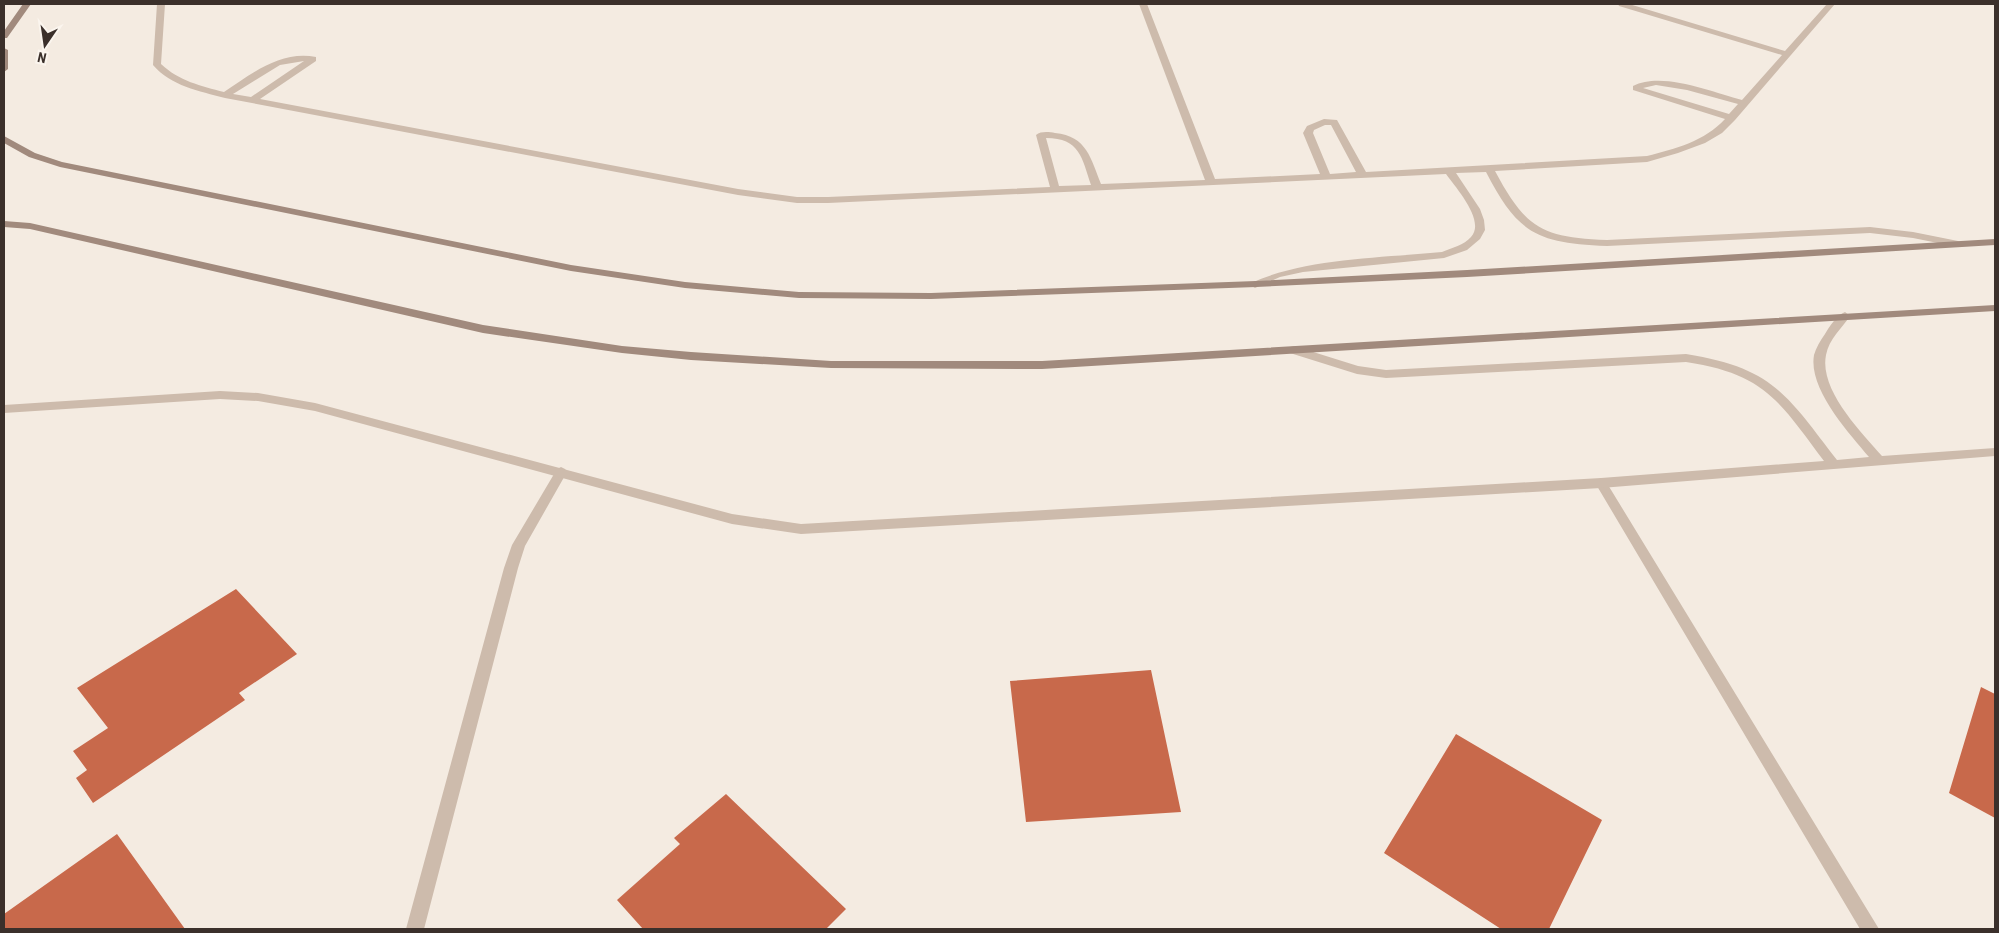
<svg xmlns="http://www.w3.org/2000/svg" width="1999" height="933" viewBox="0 0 1999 933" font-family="'Roboto Condensed',sans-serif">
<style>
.building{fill:#c8694b}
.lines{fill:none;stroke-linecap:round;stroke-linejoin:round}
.service{fill:#cdbbac;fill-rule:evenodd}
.minor{fill:#cdbbac;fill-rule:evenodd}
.secondary{fill:#a18a7d;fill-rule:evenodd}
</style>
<rect width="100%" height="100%" fill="#f4ebe1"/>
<path class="building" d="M236,589L297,654L239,693L245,700L93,803L76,778L87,770L73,751L108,728L77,688Z
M1151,670L1181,812L1026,822L1010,681Z
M1981,687L1995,694V818L1949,793Z
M1456,734L1602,820L1549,929H1501L1384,853Z
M726,794L846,909L826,929H643L617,900L680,844L674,838Z
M117,834L185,929H4V914Z"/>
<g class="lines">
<path class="service" d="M157,4H165L161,64C179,81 201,86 224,92C251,74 281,50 316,57V61L260,99L738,189L797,197H828L1050,187L1036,135C1041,131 1049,132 1055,133C1087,136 1091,159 1101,184L1205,180L1139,4H1147L1215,179L1320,174L1303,133L1307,126L1324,119L1337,120L1366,172L1647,156C1675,149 1705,141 1725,119L1633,90V86C1662,71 1712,92 1742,100L1782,55L1619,6L1618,4H1629L1785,51L1827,4H1835L1735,120L1722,133L1705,143L1678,153L1647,162L1495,171C1526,229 1542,237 1607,240L1870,227L1913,232L1958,241L1963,244L1958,247L1913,238L1870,233L1607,246C1537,243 1518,234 1486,172L1456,173L1480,209L1484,220L1485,230L1480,239L1467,250L1444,258L1303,272L1280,277L1255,288L1250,285L1251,283C1306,258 1382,258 1442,252C1452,248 1464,245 1471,237C1486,221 1456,188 1446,174L828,203H797L738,195L225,98C199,91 171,86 153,65ZM304,61L251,97L233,94L280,65ZM1656,85L1687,90L1738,104L1729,114L1643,88ZM1325,125H1331L1356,172L1330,174L1313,133L1314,130ZM1046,138C1080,138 1082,158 1091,185L1059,186Z
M561,467L565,469L567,472L525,546L518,568L424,929H406L504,568L512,545L557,469Z
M1601,478L1605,480L1879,929H1860L1597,486L1595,483L1597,480Z"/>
<path class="minor" d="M1845,312L1850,316C1842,328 1829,339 1826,355C1819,390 1861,432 1882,456L1995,448V456L1601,488L801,534L732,524L315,411L258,401L220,399L4,413V405L220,391L258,393L315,403L732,514L801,524L1601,478L1824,461C1779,401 1765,374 1686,362L1386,378L1357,374L1290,353L1288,350L1290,347L1294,346L1358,366L1386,370L1686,354C1773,368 1786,394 1837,460L1869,457C1849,433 1808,389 1814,355C1816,348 1820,341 1825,334C1829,327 1837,315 1845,312Z"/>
<path class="secondary" d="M23,4H31L7,38H4V31Z
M4,48L8,50V69L4,72Z
M4,136L35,153L62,162L571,265L685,282L799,292L931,293L1256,281L1467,270L1995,239V245L1467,277L1256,287L931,299L799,298L685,288L571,271L60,167L29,157L4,143Z
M4,221L30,223L483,325L622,346L691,352L831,361H1042L1995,305V311L1042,369L831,368L691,360L622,353L483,333L30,229L4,227Z"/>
</g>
<rect width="1999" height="933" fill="none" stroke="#3b302b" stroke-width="10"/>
<g transform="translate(45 45) rotate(193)" stroke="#fbf5ee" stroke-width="4" paint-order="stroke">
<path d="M0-4L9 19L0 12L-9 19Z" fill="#3b302b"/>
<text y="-8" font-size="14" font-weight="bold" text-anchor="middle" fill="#3b302b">N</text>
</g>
</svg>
